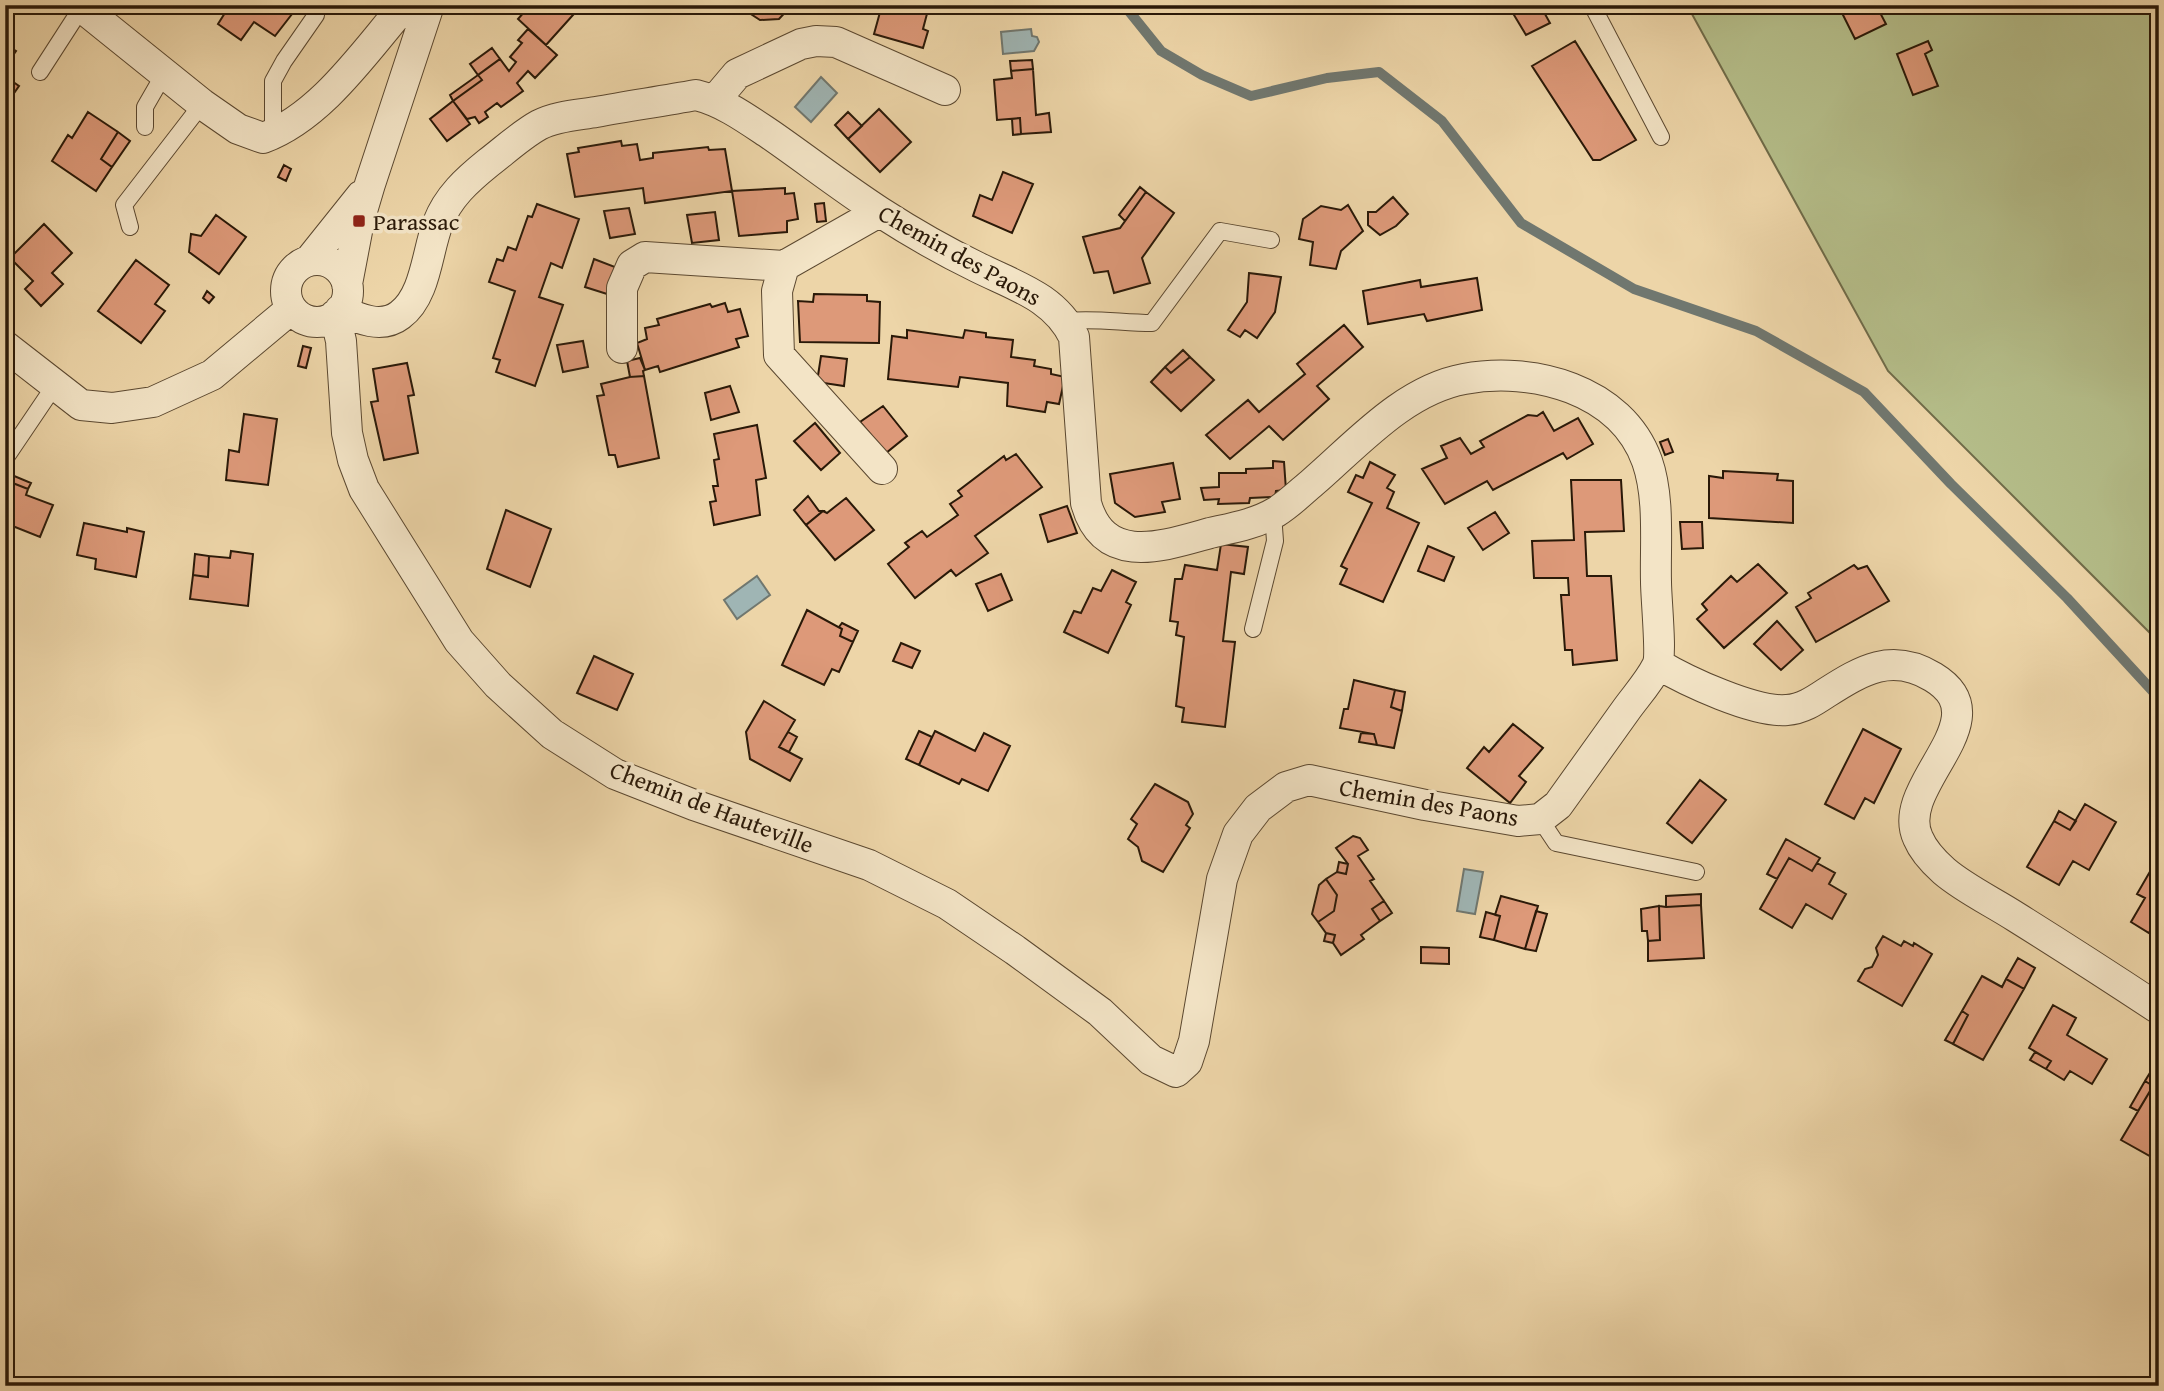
<svg xmlns="http://www.w3.org/2000/svg" width="2164" height="1391" viewBox="0 0 2164 1391" font-family="'Gentium Book Plus',serif">
<style>
.green{fill:#b5be8a;stroke:#706c49;stroke-width:2}
.water{fill:#9fb5b4;stroke:#70776f;stroke-width:2}
.lines{fill:none;stroke-linecap:round;stroke-linejoin:round}
.stream{stroke:#70776f;stroke-width:10}
.building{fill:#dd9979;stroke:#2a1908;stroke-width:2}
.lane-casing{stroke:#5b4830;stroke-width:18}
.street-casing{stroke:#5b4830;stroke-width:32}
.lane{stroke:#f3e4c6;stroke-width:16}
.street{stroke:#f3e4c6;stroke-width:30}
.poi-dot{fill:#8f2418;stroke:#f3e4c6;stroke-width:2.5}
.labels{text-anchor:middle;dominant-baseline:central;stroke-width:7;stroke-linejoin:round;paint-order:stroke}
.poi-label{font-size:24px;fill:#2a1908;stroke:#f3e4c6;text-anchor:start}
.street-label{font-size:24px;fill:#2a1908;stroke:#f3e4c6}
</style>
<rect width="100%" height="100%" fill="#edd5a8"/>
<filter id="stains"><feTurbulence type="fractalNoise" baseFrequency=".00286" numOctaves="4"/><feColorMatrix values="0 0 0 0 .2 0 0 0 0 .09 0 0 0 0 .02 0 0 0 .5 -.17"/></filter>
<radialGradient id="worn" r=".72"><stop offset=".6" stop-color="#630" stop-opacity="0"/><stop offset="1" stop-color="#630" stop-opacity=".3"/></radialGradient>
<path class="green" d="M1687,5H2159V642L1888,371Z"/>
<path class="water" d="M1031,29L1032,36L1037,37L1039,42L1034,51L1003,54L1001,32Z
M821,77L837,93L811,122L795,107Z
M757,576L770,595L737,619L724,600Z
M1464,869L1483,872L1475,914L1457,911Z"/>
<g class="lines">
<path class="stream" d="M1124,5L1161,51L1202,75L1251,96L1327,78L1379,72L1442,121L1521,223L1634,289L1756,331L1864,392L1951,484L2067,598L2159,698"/>
</g>
<path class="building" d="M230,5H299L275,36L254,22L241,40L218,24Z
M519,5H582L546,45L518,19L525,11Z
M737,5H792L779,19L760,20Z
M882,5H912L928,10L923,29L928,31L923,48L874,34Z
M1508,5H1540L1550,23L1526,35Z
M1838,5H1876L1886,24L1855,39Z
M528,29L557,55L535,78L528,71L517,83L523,91L501,107L497,103L485,112L488,117L479,123L475,117L467,119L453,101L482,80L478,75L500,59L509,71L516,62L510,57L522,43L518,40Z
M1575,41L1636,140L1600,160H1593L1532,66Z
M1928,41L1932,50L1925,54L1938,86L1913,95L1897,54Z
M5,44L16,51L7,64L12,67L6,77L19,86L5,106Z
M492,48L500,59L478,75L470,64Z
M1032,60L1033,69L1011,71L1010,61Z
M1033,69L1036,115L1049,113L1051,132L1021,134L1020,118L997,120L994,80L1012,78L1011,71Z
M478,75L482,80L453,101L450,95Z
M453,101L470,124L447,141L430,119Z
M879,109L911,142L880,172L848,139Z
M88,112L118,132L101,159L112,167L96,191L52,161L68,135L72,138Z
M848,112L862,126L848,139L835,125Z
M1020,118L1021,134L1013,135L1012,119Z
M118,132L130,141L112,167L101,159Z
M621,141L622,146L637,144L640,160L653,158V153L708,147L709,150L725,149L732,191L645,203L643,188L575,197L567,154L579,152L578,148Z
M284,165L291,169L286,181L278,177Z
M1003,172L1033,184L1012,233L973,216L980,195L992,200Z
M1140,187L1146,192L1125,221L1119,215Z
M785,188V194L794,193L798,219L787,221V232L739,236L732,191Z
M1146,192L1174,213L1142,258L1150,283L1114,293L1108,271L1094,273L1083,237L1120,228Z
M1393,197L1408,214L1396,226L1380,235L1368,225V212H1376Z
M824,203L826,221L817,222L815,204Z
M537,204L579,219L562,268L551,263L539,297L563,305L535,386L496,372L500,360L493,358L515,291L489,282L497,259L503,261L508,247L516,250L528,216L532,217Z
M1348,205L1363,231L1341,251L1336,269L1310,265L1313,242L1299,239L1303,219L1321,206L1341,210Z
M629,208L635,234L610,238L604,211Z
M715,212L719,240L692,243L687,215Z
M216,215L246,237L219,274L189,252L191,234L201,236Z
M44,224L72,253L52,273L63,284L41,306L25,289L33,281L10,258Z
M594,259L615,267L607,294L585,287Z
M136,260L169,285L155,304L165,311L141,343L98,311Z
M1249,273L1281,277L1275,312L1257,338L1245,330L1240,337L1228,330L1247,302Z
M1477,278L1482,310L1427,321L1424,314L1368,324L1363,291L1420,280L1421,287Z
M207,291L214,297L209,303L203,298Z
M814,294L867,295V301L880,302L879,343L800,342L798,301L813,302Z
M725,303L728,312L740,309L748,336L736,339L739,347L660,372L658,366L645,370L637,343L647,339L645,328L659,325L657,319L710,304L712,307Z
M1344,325L1363,347L1317,386L1329,399L1283,440L1269,426L1230,459L1206,435L1248,400L1259,412L1305,374L1297,364Z
M907,330L963,338L965,330L986,333V337L1013,340L1011,357L1035,360L1034,366L1051,369V374L1065,377L1059,404L1047,402L1045,412L1007,406L1008,383L960,377L958,387L888,379L892,336L907,338Z
M583,341L588,367L563,372L557,345Z
M303,346L311,348L306,368L298,366Z
M1183,350L1190,357L1171,373L1165,367Z
M821,356L847,359L844,386L817,382Z
M1190,357L1214,380L1181,411L1151,382L1165,367L1171,373Z
M640,358L645,370L643,371L644,376L630,377L627,361Z
M407,363L414,395L408,396L418,453L384,460L371,402L378,401L373,369Z
M644,376L659,458L618,467L615,455H609L597,396L604,395L601,384L630,377Z
M730,386L739,412L711,420L705,393Z
M883,406L907,436L886,453L860,422Z
M1543,412L1554,431L1578,418L1593,444L1567,459L1563,453L1493,490L1487,481L1445,504L1422,469L1447,458L1441,446L1460,438L1471,454L1484,447L1480,441L1528,415L1537,416Z
M244,414L277,419L268,485L226,480L229,450L239,452Z
M815,423L840,453L821,470L794,441Z
M757,425L766,478L756,480L760,515L714,525L710,502L716,501L713,486H718L714,460L719,459L714,434Z
M1668,439L1673,452L1665,455L1660,442Z
M1016,454L1042,487L975,536L988,553L956,576L951,570L915,598L888,564L909,547L905,543L922,531L927,537L958,515L950,504L962,496L958,491L1004,456L1006,460Z
M1273,461L1284,462L1286,490L1276,491L1275,497L1250,498L1249,503L1218,504L1219,499L1204,500L1201,488L1219,487V473H1246V469L1273,468Z
M1370,462L1395,475L1387,488L1394,492L1387,508L1419,523L1383,602L1340,584L1347,569L1341,566L1372,503L1348,492L1356,475L1363,478Z
M1173,463L1180,499L1162,502L1165,512L1135,517L1115,503L1110,474Z
M1723,471L1778,474L1777,480L1793,481V523L1709,518V476L1723,478Z
M7,473L31,483L28,489L5,480Z
M5,480L28,489L26,495L53,505L40,537L5,523Z
M1571,480H1621L1624,531L1585,532L1587,576H1611L1617,660L1573,665L1572,650H1565L1561,595H1569L1568,578H1534L1532,541L1574,540Z
M808,496L819,511H823L806,525L794,510Z
M846,498L874,530L835,560L806,525L823,511L827,513Z
M1067,506L1077,533L1048,542L1040,515Z
M506,510L551,529L530,587L487,569Z
M1495,512L1509,533L1483,550L1468,528Z
M1680,522H1702L1703,548L1682,549Z
M84,523L127,532V528L144,532L136,577L95,569L96,559L77,555Z
M1221,544L1248,547L1244,574L1231,572L1223,641L1235,642L1225,727L1182,722L1184,708L1176,706L1184,637L1176,635L1178,622L1170,621L1175,579H1182L1185,565L1217,570Z
M1428,546L1454,557L1444,581L1418,571Z
M231,551L253,554L248,606L190,599L193,575L208,577L209,556L230,558Z
M195,554L209,556L208,577L193,575Z
M1758,564L1787,593L1724,648L1697,619L1707,610L1702,604L1731,576L1737,582Z
M1854,565L1858,569L1867,566L1889,601L1816,642L1796,607L1811,598L1808,593Z
M1112,570L1136,582L1126,602L1131,605L1108,653L1064,632L1074,611L1081,613L1093,588L1101,591Z
M1001,574L1012,600L988,611L976,584Z
M807,610L842,629L840,636L853,642L839,672L832,669L824,685L782,665Z
M1777,621L1803,650L1781,670L1754,644Z
M842,623L858,631L853,642L840,636L842,629L839,627Z
M901,643L920,651L912,668L893,661Z
M594,656L633,674L617,710L577,693Z
M1354,680L1395,690L1391,707L1402,711L1394,748L1377,745L1374,734L1340,728L1344,709H1348Z
M1395,690L1405,692L1402,711L1391,707Z
M764,701L795,720L779,747L802,759L790,781L750,759L746,732Z
M1513,724L1543,748L1519,776L1526,782L1510,803L1467,768L1484,747L1489,752Z
M1863,729L1901,749L1874,803L1865,798L1854,819L1825,804Z
M919,731L932,737L919,765L906,759Z
M935,731L975,751L984,733L1010,746L988,791L962,779L959,784L919,765Z
M788,732L797,737L789,752L779,747Z
M1361,733L1374,734L1377,745L1359,742Z
M1700,780L1726,800L1692,843L1667,823Z
M1155,784L1188,802L1193,814L1186,825L1190,828L1163,872L1142,861L1138,847L1128,839L1137,824L1131,819Z
M2085,804L2116,822L2089,870L2073,861L2059,885L2027,867L2054,821L2070,830Z
M2059,811L2076,821L2070,830L2054,821Z
M1353,836L1360,838L1368,850L1358,856L1374,879L1370,881L1384,901L1372,909L1380,921L1361,935L1364,939L1341,955L1333,943L1335,935L1326,933L1318,922L1334,911L1337,895L1326,879L1337,872L1346,874L1348,864L1336,848Z
M1786,839L1820,858L1812,871L1789,858L1777,879L1767,874Z
M2159,856V916L2149,933L2131,922L2145,898L2137,894Z
M1789,858L1812,871L1817,863L1835,873L1829,884L1846,894L1832,919L1806,904L1792,928L1760,909Z
M1339,862L1348,864L1346,874L1337,872Z
M1326,879L1337,895L1334,911L1318,922L1312,914L1319,885Z
M1701,894V905L1666,907V896Z
M1501,896L1538,906L1525,949L1494,940L1500,916L1495,915Z
M1384,901L1392,913L1380,921L1372,909Z
M1701,905L1704,958L1648,961V941L1660,940L1659,906L1666,907Z
M1659,906L1660,940L1648,941L1647,931H1642L1641,909Z
M1536,911L1547,914L1536,951L1525,949Z
M1486,912L1500,916L1494,940L1480,937Z
M1326,933L1335,935L1333,943L1324,941Z
M1883,936L1901,946L1904,941L1913,946L1914,943L1932,954L1902,1006L1858,981L1865,969L1872,967L1878,955L1876,948Z
M1421,947L1449,948V964L1421,963Z
M2018,958L2035,968L2024,989L2006,979Z
M1982,976L2002,987L2006,979L2024,989L1983,1060L1953,1044L1968,1015L1962,1011Z
M2053,1005L2076,1018L2067,1035L2107,1059L2092,1084L2070,1071L2064,1080L2046,1069L2051,1061L2029,1048Z
M1962,1011L1968,1015L1953,1044L1945,1040Z
M2035,1052L2051,1061L2046,1069L2030,1060Z
M2159,1058V1156L2157,1160L2121,1140L2153,1086L2145,1081Z
M2145,1081L2153,1086L2138,1111L2130,1107Z"/>
<g class="lines">
<g class="lane-casing">
<path id="lane" d="M1592,5L1661,137
M40,72L82,7
M145,127V107L164,74
M273,134V81L284,61L316,15
M130,227L124,205L202,104
M1067,321C1096,318 1123,323 1152,323L1220,231L1271,240
M5,459L55,385
M1253,629L1275,541L1273,514
M1540,819L1556,843L1696,872"/>
</g>
<g class="street-casing">
<path id="street" d="M79,5L202,104L238,129L263,138C322,116 365,51 405,5
M715,100L737,74L801,44L816,41L836,42L945,90
M879,212L784,266L777,291L779,355L882,469
M286 291a31 31 0 1 1 62 0a31 31 0 1 1-62 0Z
M309,261L361,196
M347,284L359,221L370,184L429,5
M335,315L341,341L347,433L353,460L364,489L459,641L498,685L552,734L615,774L694,805L869,865L947,904L1015,950L1100,1012L1151,1060L1176,1072L1187,1062L1194,1041L1222,879L1238,834L1258,808L1286,787L1309,780L1425,805L1518,821L1540,819L1558,805C1581,773 1604,741 1626,710C1636,696 1649,682 1657,666C1662,656 1656,598 1656,582C1655,544 1660,498 1647,461C1621,389 1532,366 1464,379C1404,390 1357,444 1313,482C1300,493 1289,504 1276,512C1256,524 1232,528 1210,533C1163,546 1104,567 1086,503L1074,337C1055,297 1015,286 977,267C944,251 911,232 880,212C843,188 807,160 771,135C747,119 724,102 696,95C663,101 629,106 596,112C578,115 556,116 539,125C521,135 505,150 488,163C467,180 448,197 438,223C427,251 426,296 400,315C382,329 359,319 340,310
M5,346L81,405L112,408L153,402L212,375L291,309
M622,348V288L632,265L645,257L784,266
M1658,664C1686,681 1755,713 1787,710C1802,709 1814,701 1826,693C1862,670 1892,652 1933,677C2004,720 1893,785 1918,838C1923,850 1935,863 1944,871C1965,889 1993,902 2016,917C2064,947 2112,978 2159,1009"/>
</g>
<use href="#lane" class="lane"/>
<use href="#street" class="street"/>
</g>
<rect class="poi-dot" x="352" y="214" width="14" height="14" rx="3.5"/>
<g class="labels">
<g class="poi-label">
<text x="373" y="221">Parassac</text>
</g>
<g class="street-label">
<text transform="translate(960 255) rotate(29)">Chemin des Paons</text>
<text transform="translate(1429 802) rotate(10)">Chemin des Paons</text>
<text transform="translate(712 807) rotate(21)">Chemin de Hauteville</text>
</g>
</g>
<rect width="2164" height="1391" fill="none" stroke="#edd5a8" stroke-width="28"/>
<rect x="7" y="7" width="2150" height="1377" fill="none" stroke="#2a1908" stroke-width="3.5"/>
<rect x="14" y="14" width="2136" height="1363" fill="none" stroke="#2a1908" stroke-width="2"/>
<rect width="100%" height="100%" filter="url(#stains)"/>
<rect width="100%" height="100%" fill="url(#worn)"/>
</svg>
